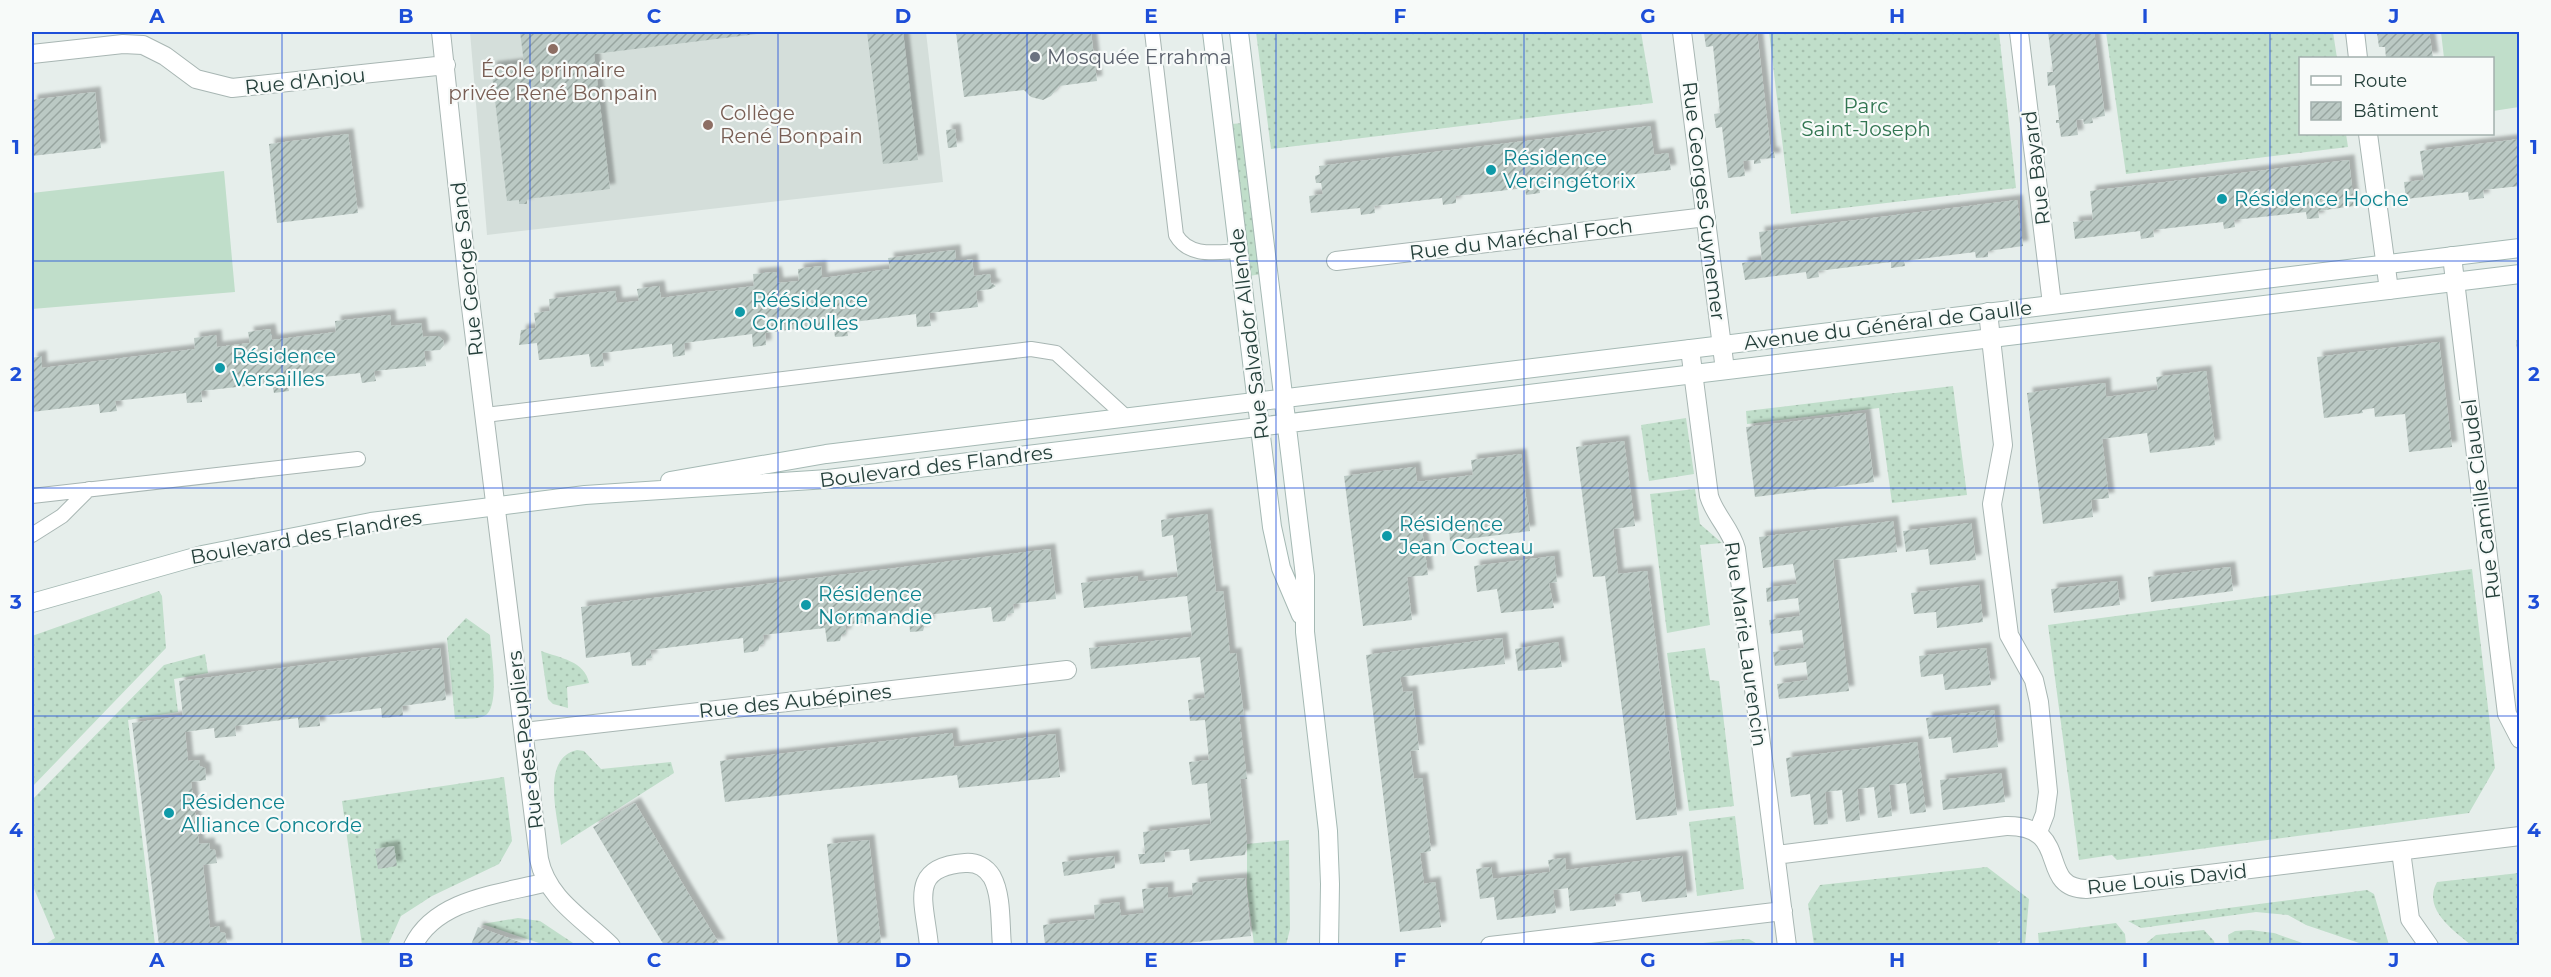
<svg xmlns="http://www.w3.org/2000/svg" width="2551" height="977" viewBox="0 0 2551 977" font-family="Montserrat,sans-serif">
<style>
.built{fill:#d4deda}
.grass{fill:url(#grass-dots)}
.garden{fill:#c0deca}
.building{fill:url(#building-hatch);filter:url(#shadow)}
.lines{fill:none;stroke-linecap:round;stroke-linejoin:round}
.lane-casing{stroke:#a8b6b3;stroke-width:16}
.street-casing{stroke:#a8b6b3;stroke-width:20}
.secondary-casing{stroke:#a5b9b4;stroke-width:20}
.lane{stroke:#fff;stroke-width:14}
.street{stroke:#fff;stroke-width:18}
.secondary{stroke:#fff;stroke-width:18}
.grid{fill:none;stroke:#1d4ed8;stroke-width:1.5;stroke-opacity:0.55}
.education-dot{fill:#8d6e63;stroke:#f7faf9;stroke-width:2}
.worship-dot{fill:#6b7280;stroke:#f7faf9;stroke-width:2}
.culture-dot{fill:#0f9aa8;stroke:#f7faf9;stroke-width:2}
.labels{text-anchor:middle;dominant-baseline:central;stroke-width:4.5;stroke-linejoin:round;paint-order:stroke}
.worship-label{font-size:20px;fill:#5b616d;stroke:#f7faf9;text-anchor:start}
.education-label{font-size:20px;fill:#785e54;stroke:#f7faf9}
.street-label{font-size:20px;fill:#25403b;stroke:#f7faf9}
.park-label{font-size:20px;fill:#317551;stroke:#f7faf9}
.culture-label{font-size:20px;fill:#0d838f;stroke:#f7faf9;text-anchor:start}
.neatline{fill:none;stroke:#1d4ed8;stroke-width:2}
.grid-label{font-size:20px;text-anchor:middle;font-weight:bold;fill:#1d4ed8}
</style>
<defs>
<pattern id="grass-dots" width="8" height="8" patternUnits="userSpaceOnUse" patternTransform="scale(1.5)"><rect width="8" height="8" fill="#c0deca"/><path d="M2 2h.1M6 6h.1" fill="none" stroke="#a5c0ae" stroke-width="1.8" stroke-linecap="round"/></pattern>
<pattern id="building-hatch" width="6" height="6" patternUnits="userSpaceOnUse" patternTransform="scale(1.5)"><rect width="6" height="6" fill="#bbc9c4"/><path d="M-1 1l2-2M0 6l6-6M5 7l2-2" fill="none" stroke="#98a5a0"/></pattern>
<filter id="shadow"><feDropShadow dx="5.5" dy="-5.5" stdDeviation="1.5" flood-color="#0004"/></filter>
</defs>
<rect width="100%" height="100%" fill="#e6eeeb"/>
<path class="built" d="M470,32H926L943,182L487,235Z"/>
<path class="grass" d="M1256,32H1641L1653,103L1271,149Z
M1769,32H1999L2016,188L1791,214Z
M2106,32H2333L2337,58H2300V134H2346L2348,147L2126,174Z
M1244,123L1262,274L1249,276L1231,124Z
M1953,386L1967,495L1892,503L1879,408L1747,424L1746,411Z
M1686,418L1694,474L1649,481L1641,425Z
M1695,489L1700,524L1722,543L1700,545L1710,625L1667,633L1650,494Z
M2472,569L2495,768L2469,813L2117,860L2112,855L2079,860L2048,625Z
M159,591L162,596L166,648L32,787V636Z
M466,618L490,635C491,652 501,709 484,716C476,720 464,718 455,719L447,638Z
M1705,648L1710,680L1719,681L1734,806L1689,811L1667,653Z
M541,651C560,658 585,661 589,683L567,687L568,708L553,704L548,699Z
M205,654L208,673L174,679L178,712L128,720L155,945H44L55,938L32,884V800L164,665Z
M577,750L584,751L601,769L671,762L674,773L561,845C558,818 540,758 577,750Z
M504,777L512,841L499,864L432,896L401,916L388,945H362L342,801Z
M1735,816L1744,889L1697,896L1689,822Z
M1289,840L1290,929L1286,945H1254L1247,888V844Z
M1987,867L2029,899L2025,945H2000V941L1991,946L1814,945L1808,904L1820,885Z
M2519,873V945H2471C2453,930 2422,909 2437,882Z
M2367,890L2374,894L2389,945H2365L2306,925L2288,915L2256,912L2141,928L2128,921Z
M518,918L540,921L576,945H545L482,924Z
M2116,923L2125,934L2126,945H2039L2038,933Z
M2204,930L2214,941L2215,945H2144L2156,935Z
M2250,930L2274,933L2308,945H2229L2228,935L2235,931Z
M1739,939H1749L1759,945H1685Z"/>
<path class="garden" d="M2441,32H2519V107L2493,111L2492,58H2444Z
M224,171L235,292L32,309V193Z"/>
<path class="building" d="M520,32H766V33L594,54L610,189L527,199V204H519V200L507,201L491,67L524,63Z
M867,32H903L918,160L883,164Z
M956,32H1091L1097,81L1059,86L1051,96L1043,100L1031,97L1024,90L964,97Z
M1711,32H1757L1771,153L1774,152L1775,158L1760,159L1761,163L1754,164V160L1743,161L1745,176L1728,178L1722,127L1716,128L1714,114L1720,113L1713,46L1706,47L1704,33Z
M2048,32H2094L2105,116L2092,118L2093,123L2084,124L2083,119L2076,120L2078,135L2061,137L2059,123H2056V120H2059L2055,85L2048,86L2047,72H2053Z
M2383,32H2429L2433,58H2386L2385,47H2379L2377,33Z
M95,92L101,148L32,156V100Z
M1650,126L1654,155L1668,153L1671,170L1619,176L1620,184L1608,185L1607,178L1539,186L1540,193L1526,195L1525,188L1456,196V203L1443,205L1442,198L1374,206L1375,213L1361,215L1360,208L1311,213L1309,196L1323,194L1321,183H1316L1315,176L1320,174L1319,166Z
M955,129L957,147L948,148L946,130Z
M348,134L358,213L277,223L269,144Z
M2520,139V186L2483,190L2484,198L2469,200L2468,192L2406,199L2404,182L2424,180L2420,151Z
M2349,160L2354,206L2318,211L2319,218L2307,219L2306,212L2234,220L2235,227L2224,229L2223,222L2153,230L2154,237L2141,239L2140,231L2075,239L2073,222L2093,220L2090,191Z
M2017,200L2023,246L1988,251V257L1976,258L1975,252L1904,261L1905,266L1891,268V262L1818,271L1819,277L1807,279L1806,272L1745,280L1742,263L1762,260L1759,232Z
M955,250L956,262L972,259L974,276L990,274L991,283L996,286L991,289L976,291L978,307L929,313L931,326L917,327L916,314L846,323L848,336L835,337L833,324L765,333L766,345L753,347L752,334L684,343L685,355L673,357L672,344L602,353L604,366L591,367L589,354L539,360L537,343L519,345L521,330L536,328L534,313L550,311L549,299L615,291L617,303L639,301L637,289L659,286L661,298L754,286L753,274L776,272L778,283L799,281L798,269L821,266L822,278L890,269L888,258Z
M390,315L391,326L421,323L423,337L438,336L443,340L444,345L440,350L424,351L426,366L374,371L376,381L362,383L360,373L287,381L289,391L274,393L272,383L201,391L202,402L187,403L186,393L115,401L117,411L100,413L99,404L32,412V358L41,356L42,368L195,349L194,338L216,335L217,347L250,343L248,332L270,329L272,340L336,332L335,321Z
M2516,340H2520V361H2518Z
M2439,342L2452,447L2409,452L2405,414L2375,417L2374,408L2362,410L2363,413L2324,418L2317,357Z
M2206,371L2215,445L2150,453L2147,433L2102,439L2109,498L2091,500L2093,517L2043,524L2027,393L2105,383L2106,397L2158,390L2156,377Z
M1865,413L1874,482L1755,497L1746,427Z
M1624,441L1635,526L1613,529L1618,574L1647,571L1677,815L1636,820L1605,576L1593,577L1576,447Z
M1521,454L1530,531L1450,541L1448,518L1421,521L1428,575L1407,577L1412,620L1363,626L1344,476L1415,467L1417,482L1473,475L1471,460Z
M1207,514L1216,592L1223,591L1230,654L1236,653L1244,716H1239L1247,779H1240L1247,843L1245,855L1190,861L1189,849L1164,852L1165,862L1140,864L1138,854H1145L1143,832L1211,824L1207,783L1192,785L1189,762L1209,760L1205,720L1190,721L1188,700L1205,698L1200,657L1091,669L1089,648L1192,637L1187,596L1084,608L1081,583L1138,576V582L1178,577L1173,535L1162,537L1161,520Z
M1893,521L1897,552L1833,560L1849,691L1779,699L1777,684L1808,680L1806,662L1775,666L1773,652L1804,648L1802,630L1771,634L1769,620L1800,616L1798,598L1767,602L1766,588L1797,584L1793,564L1763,568L1759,537Z
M1971,523L1976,560L1930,565L1928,549L1906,552L1903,531Z
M1050,549L1056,599L1013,604L1014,613L1008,614L1005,621L993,622L991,607L928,615L929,624H925L923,631L910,632L909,617L845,625L846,634H842L840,641L827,642L825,628L763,635L764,644L760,645L758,651L744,653L743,638L650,650L652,658L646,659V665L632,666L630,652L586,658L581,607Z
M1554,556L1557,582L1549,583L1554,608L1501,613L1497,589L1477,592L1474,566Z
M2230,567L2233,591L2151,602L2148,577Z
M2117,581L2120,605L2054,613L2051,589Z
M1979,585L1983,622L1937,628L1936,612L1914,614L1911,593Z
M1502,638L1505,664L1400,677L1403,692L1412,691L1419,750L1410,751L1414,779L1422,778L1431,851L1420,853L1424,884L1435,882L1441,927L1400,932L1366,655Z
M1558,642L1562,667L1518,671L1515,649Z
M440,648L446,700L402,706L403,716L382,718L381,708L319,716L320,726L299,728L298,718L235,726L236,736L215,738L214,728L185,732L188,761L199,760L200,766L205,768L206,780L191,782L199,844L209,843L210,849L215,850L217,863L203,865L210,928L219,926L220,932L225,933L227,945H159L132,723L183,716L179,681Z
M1986,648L1991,685L1945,690L1943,674L1921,677L1919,656Z
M1994,710L1998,747L1953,753L1951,737L1929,739L1926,718Z
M952,733L954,747L1055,734L1060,777L959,788L957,775L725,802L720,761Z
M1917,742L1926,812L1910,814L1906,783L1889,785L1892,816L1878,818L1874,787L1857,789L1860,820L1846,822L1842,790L1825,792L1828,824L1814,825L1810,794L1791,797L1786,758Z
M2001,773L2005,802L1943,810L1940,780Z
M635,803L687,891L720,945H664L646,916L593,827Z
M869,840L881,943L838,945L827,844Z
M394,846L397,866L378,869L375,849Z
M1114,856L1115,868L1064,876L1062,862Z
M1682,856L1687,897L1642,902L1640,891L1627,893L1614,894L1616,906L1570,911L1568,888L1553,890L1556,913L1497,920L1494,897L1480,899L1476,869L1491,867L1493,879L1550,872L1548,860L1565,858L1566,870Z
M1245,878L1251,936L1169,945H1045L1043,925L1095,919L1094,905L1119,902L1121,916L1144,913L1142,889L1168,887V898L1193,895L1192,883Z
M478,927L522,943L521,945H471Z"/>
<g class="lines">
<g class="lane-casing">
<path id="lane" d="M1152,32L1176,235C1189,258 1217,252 1239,251
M485,415L1031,349L1056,353L1126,417
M32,496L358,459
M32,535L62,516L89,489"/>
</g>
<g class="street-casing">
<path id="street" d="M441,32L468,283L539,859C547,899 584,919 611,946
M1682,32L1725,370
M2019,32L2052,304
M2355,32L2358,58
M32,54L123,44L143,45L165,56L196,79L232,88L446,65
M2368,134L2389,290
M2452,256L2507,714L2520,739
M1336,261L1706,217
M1988,312L2003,445L1992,504L2009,635L2034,680L2039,702L2048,792L2045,814L2038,832
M1690,349L1709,496C1715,516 1731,529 1736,549L1787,946
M524,732L1067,670
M2401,851L2410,919L2429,946
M1776,855L2006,826C2073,825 2036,888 2086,889L2520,836
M413,946C436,898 502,894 547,882
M929,946C925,903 907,867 965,863C976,862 986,867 992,877C1002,895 1000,925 1002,946
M1490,946L1783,911"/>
</g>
<g class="secondary-casing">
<path id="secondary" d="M1212,32L1272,527L1281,568L1301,615
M1239,32L1305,576V632L1328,831L1330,884L1329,946
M670,481L826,454L2520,248
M32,603L202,555L371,522L585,495L828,479L2520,274"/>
</g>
<use href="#lane" class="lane"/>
<use href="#street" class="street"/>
<use href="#secondary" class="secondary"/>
</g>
<path class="grid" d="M282,32V946M530,32V946M778,32V946M1027,32V946M1276,32V946M1524,32V946M1772,32V946M2021,32V946M2270,32V946M32,261H2520M32,488H2520M32,716H2520"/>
<g class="education-dot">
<circle cx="553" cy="49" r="6"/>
<circle cx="708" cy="125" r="6"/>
</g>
<circle class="worship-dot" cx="1035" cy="57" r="6"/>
<g class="culture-dot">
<circle cx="1491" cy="170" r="6"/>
<circle cx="2222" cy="199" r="6"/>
<circle cx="740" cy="312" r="6"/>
<circle cx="220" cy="368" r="6"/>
<circle cx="1387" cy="536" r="6"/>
<circle cx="806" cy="605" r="6"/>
<circle cx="169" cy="813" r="6"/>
</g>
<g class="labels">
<g class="worship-label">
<text x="1047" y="57">Mosquée Errahma</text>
</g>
<g class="education-label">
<text x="553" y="70">École primaire<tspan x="553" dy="23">privée René Bonpain</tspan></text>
<text x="720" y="113" text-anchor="start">Collège<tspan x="720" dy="23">René Bonpain</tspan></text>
</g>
<g class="street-label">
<text transform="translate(305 81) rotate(-6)">Rue d'Anjou</text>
<text transform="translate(2036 168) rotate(-97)">Rue Bayard</text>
<text transform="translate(1704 201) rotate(83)">Rue Georges Guynemer</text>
<text transform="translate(1521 239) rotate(-7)">Rue du Maréchal Foch</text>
<text transform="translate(467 269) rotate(-96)">Rue George Sand</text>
<text transform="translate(1888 325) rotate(-7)">Avenue du Général de Gaulle</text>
<text transform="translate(1249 334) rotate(-97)">Rue Salvador Allende</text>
<text transform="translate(936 466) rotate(-7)">Boulevard des Flandres</text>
<text transform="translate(2481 499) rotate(-97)">Rue Camille Claudel</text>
<text transform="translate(306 537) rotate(-10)">Boulevard des Flandres</text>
<text transform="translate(1746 644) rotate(82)">Rue Marie Laurencin</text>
<text transform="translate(795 701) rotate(-6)">Rue des Aubépines</text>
<text transform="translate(525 740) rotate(-97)">Rue des Peupliers</text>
<text transform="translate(2167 879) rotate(-6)">Rue Louis David</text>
</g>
<g class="park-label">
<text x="1866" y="106">Parc<tspan x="1866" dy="23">Saint-Joseph</tspan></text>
</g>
<g class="culture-label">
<text x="1503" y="158">Résidence<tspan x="1503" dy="23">Vercingétorix</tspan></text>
<text x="2234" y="199">Résidence Hoche</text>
<text x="752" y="300">Réésidence<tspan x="752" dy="23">Cornoulles</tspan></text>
<text x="232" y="356">Résidence<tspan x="232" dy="23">Versailles</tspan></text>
<text x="1399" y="524">Résidence<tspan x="1399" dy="23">Jean Cocteau</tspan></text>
<text x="818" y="594">Résidence<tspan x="818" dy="23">Normandie</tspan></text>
<text x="181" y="802">Résidence<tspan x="181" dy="23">Alliance Concorde</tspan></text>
</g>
</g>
<rect width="2551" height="977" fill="none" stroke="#f7faf9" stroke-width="66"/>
<rect x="2299" y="57" width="195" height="78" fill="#f7faf9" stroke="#a3b0ad" stroke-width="1.5"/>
<rect x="2311" y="76" width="30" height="9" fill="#ffffff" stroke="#a3b0ad" stroke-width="1.5"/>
<text x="2353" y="87" font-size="18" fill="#25403b">Route</text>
<rect x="2311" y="102" width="30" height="18" fill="url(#building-hatch)" stroke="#a3b0ad" stroke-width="1.5"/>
<text x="2353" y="117" font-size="18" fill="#25403b">Bâtiment</text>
<rect x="33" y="33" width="2485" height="911" class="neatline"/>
<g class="grid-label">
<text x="157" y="23">A</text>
<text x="406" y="23">B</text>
<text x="654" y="23">C</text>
<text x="903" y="23">D</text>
<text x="1151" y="23">E</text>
<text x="1400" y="23">F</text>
<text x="1648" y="23">G</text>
<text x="1897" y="23">H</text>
<text x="2145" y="23">I</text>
<text x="2394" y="23">J</text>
<text x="16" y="154">1</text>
<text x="2534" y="154">1</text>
<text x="16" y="381">2</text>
<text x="2534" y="381">2</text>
<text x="16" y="609">3</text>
<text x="2534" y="609">3</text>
<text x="16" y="837">4</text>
<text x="2534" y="837">4</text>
<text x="157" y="967">A</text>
<text x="406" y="967">B</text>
<text x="654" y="967">C</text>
<text x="903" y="967">D</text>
<text x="1151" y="967">E</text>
<text x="1400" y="967">F</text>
<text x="1648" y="967">G</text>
<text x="1897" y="967">H</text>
<text x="2145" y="967">I</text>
<text x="2394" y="967">J</text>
</g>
</svg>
